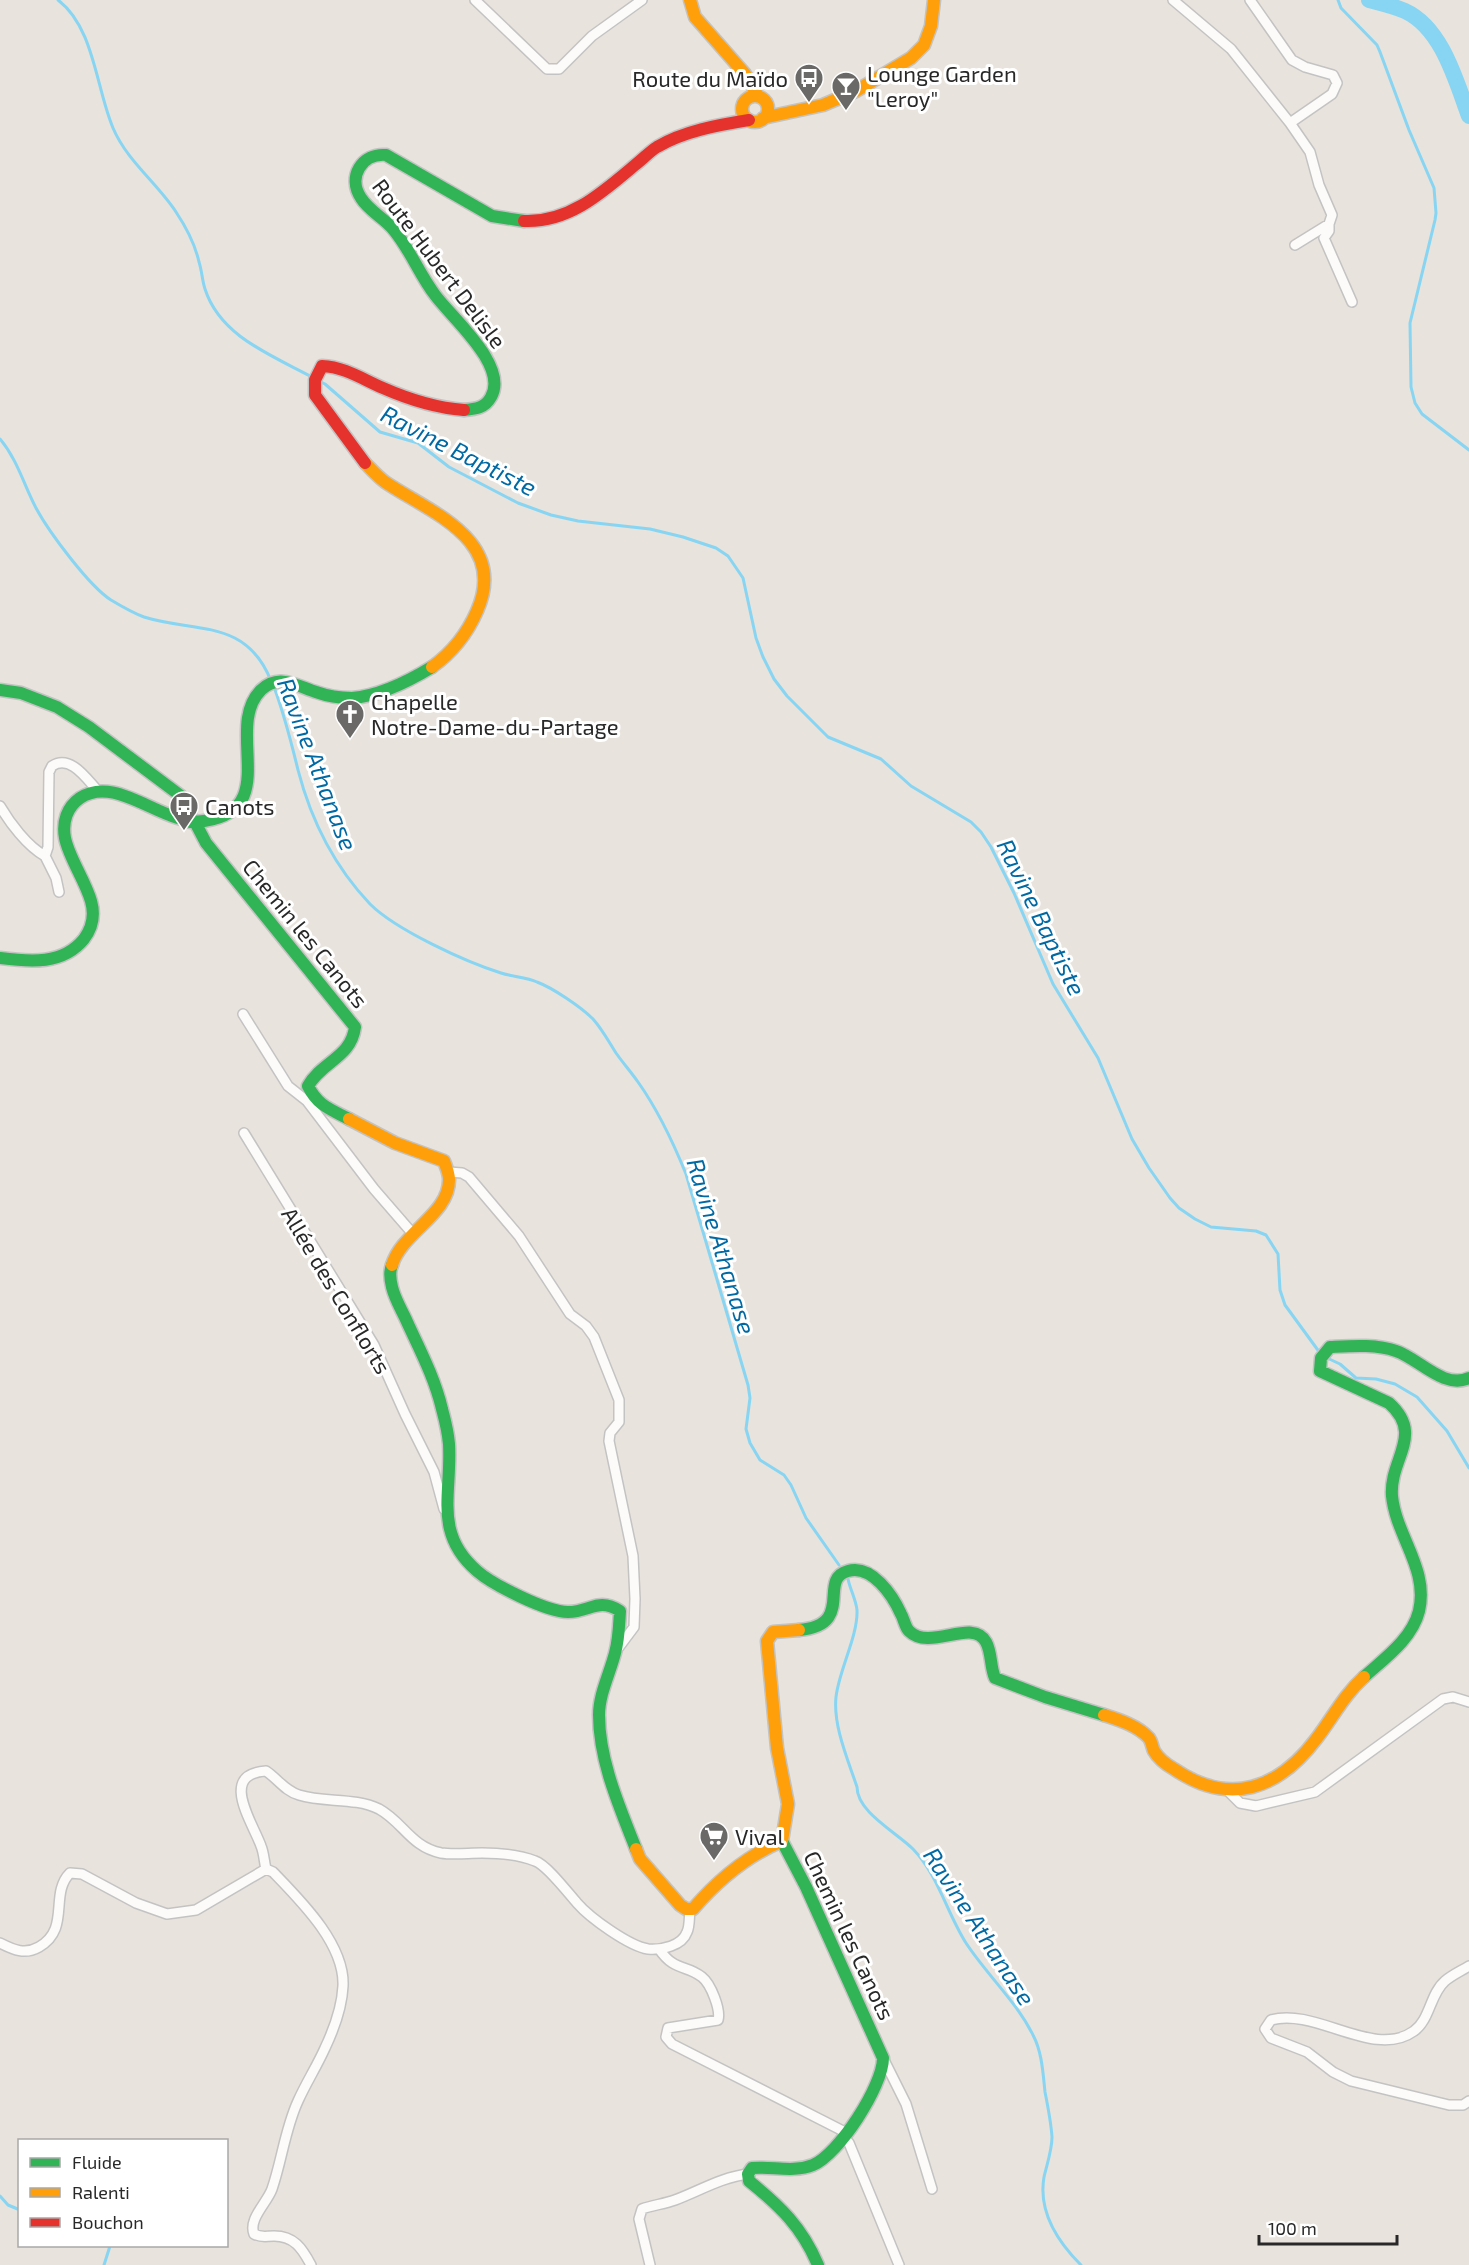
<svg xmlns="http://www.w3.org/2000/svg" width="1469" height="2265" viewBox="0 0 1469 2265" font-family="'Exo 2',sans-serif">
<style>
.lines{fill:none;stroke-linecap:round;stroke-linejoin:round}
.stream{stroke:#87d5f2;stroke-width:3}
.river{stroke:#87d5f2;stroke-width:16}
.street-casing{stroke:#c4c3c3;stroke-width:12}
.fast-casing{stroke:#c4c3c3;stroke-width:15}
.slow-casing{stroke:#c4c3c3;stroke-width:15}
.jam-casing{stroke:#c4c3c3;stroke-width:15}
.street{stroke:#fcfbfa;stroke-width:9}
.fast{stroke:#30b455;stroke-width:12}
.slow{stroke:#ff9f0a;stroke-width:12}
.jam{stroke:#e5322d;stroke-width:12}
.labels{text-anchor:middle;dominant-baseline:central;stroke-width:6;stroke-linejoin:round;paint-order:stroke}
.poi-label{font-size:22px;fill:#282828;stroke:#fff;text-anchor:start}
.street-label{font-size:22px;fill:#282828;stroke:#fff}
.water-label{font-size:24px;font-style:italic;fill:#0069a4;stroke:#fff}
</style>
<rect width="100%" height="100%" fill="#e8e3dc"/>
<g class="lines">
<path class="stream" d="M58,0C94,27 96,88 113,128C127,161 157,183 176,212C186,227 195,244 199,262C202,271 202,280 205,289C220,336 271,355 312,377
M1338,0L1341,8L1377,45L1380,52L1409,130L1434,188L1436,213L1435,220L1410,323L1411,387L1415,403L1422,414L1469,450
M317,380L325,384L380,432L418,443L449,467L518,503L551,515L578,521L650,529L683,537L716,548L728,556L743,578L756,638L763,657L774,679L787,696L828,737L881,759L911,786L971,822L981,832L991,847L1014,893L1053,984L1098,1058L1132,1139L1149,1168L1170,1198L1179,1208L1195,1219L1211,1227L1256,1231L1266,1235L1278,1254L1280,1290L1285,1305L1320,1353
M0,439C17,459 24,485 36,508C49,532 89,586 111,600C121,606 133,613 144,617C195,633 246,618 271,681
M274,687C284,714 291,741 298,770C311,820 334,866 370,904C396,930 466,962 501,973C513,977 526,977 537,982C553,988 581,1007 593,1019C602,1029 609,1042 616,1053C623,1063 631,1072 638,1082C658,1110 673,1142 686,1174L748,1385L750,1398L746,1429L750,1443L760,1460L784,1475L791,1485L806,1518L839,1565
M1325,1357L1340,1364L1356,1378L1376,1379L1395,1384L1417,1397L1447,1431L1469,1468
M848,1579C850,1589 856,1600 857,1610C858,1636 839,1670 836,1697C833,1726 848,1760 857,1787C857,1812 896,1832 913,1849C938,1875 947,1913 966,1943C987,1975 1016,2001 1033,2035C1042,2052 1043,2073 1045,2092C1048,2107 1051,2122 1052,2137C1052,2150 1047,2164 1044,2177C1038,2211 1058,2242 1081,2265
M0,2196L8,2205L20,2210
M104,2265L110,2246"/>
<path class="river" d="M1369,0C1380,3 1394,6 1405,11C1442,28 1456,81 1469,116"/>
<g class="street-casing">
<path id="street" d="M475,0L547,69H559L592,36L642,0
M1173,0L1231,49L1290,123L1332,94L1337,83L1333,75L1305,67L1292,60L1250,0
M1290,123L1310,152L1319,185L1332,215L1329,224L1295,245
M1329,224V231L1324,238L1352,302
M0,806C10,823 27,846 45,856L48,847L49,772L52,766C70,754 86,778 97,790
M45,856L56,878L59,892
M243,1014L288,1086L307,1101L374,1189L413,1234
M244,1133L374,1345L405,1414L434,1472L444,1509
M449,1172L462,1173L469,1177L519,1236L570,1314L586,1326L594,1337L619,1400V1422L610,1433L609,1441L633,1556L635,1599L634,1627L616,1651
M1227,1790L1240,1803L1256,1806L1315,1792L1443,1699L1453,1697L1469,1702
M266,1869L273,1872C300,1900 345,1944 343,1986C342,2007 334,2029 325,2048C317,2066 306,2083 298,2101C285,2129 282,2160 272,2189C267,2203 248,2219 254,2234C261,2238 266,2236 274,2236C294,2236 302,2248 311,2265
M0,1943C14,1950 25,1955 39,1947C71,1929 49,1894 70,1873L82,1874L136,1903L167,1914L196,1910L266,1869C264,1861 264,1853 261,1846C253,1823 218,1774 266,1771C278,1779 285,1791 299,1795C325,1803 354,1797 379,1809C403,1822 411,1847 441,1853C454,1855 468,1853 482,1853C498,1853 520,1855 535,1861C547,1865 568,1893 577,1903C590,1918 629,1946 648,1949C662,1950 682,1946 687,1932C690,1926 689,1916 690,1910
M659,1949C675,1972 685,1964 702,1977C711,1984 721,2010 718,2020L668,2028L666,2037L672,2044L847,2133
M1469,1966C1461,1971 1452,1975 1445,1981C1430,1994 1430,2020 1414,2031C1374,2060 1316,2007 1271,2020L1265,2029L1271,2038L1307,2052L1333,2072L1351,2081L1449,2105H1463L1469,2101
M884,2060L906,2104L932,2189
M844,2138L849,2143L899,2265
M650,2265L639,2219L642,2209C653,2205 664,2204 675,2200C699,2191 722,2177 748,2174"/>
</g>
<g class="fast-casing">
<path id="fast" d="M464,410C476,409 485,408 491,397C509,366 452,318 435,295C419,274 410,249 393,229C384,218 369,211 361,198C347,177 362,153 386,155L492,216L524,221
M0,690L21,693L57,707L89,727L181,796L190,810V822
M195,822L206,843L355,1027C351,1058 322,1061 308,1086C318,1106 330,1109 349,1119
M0,958C30,962 63,965 84,939C93,927 95,915 91,901C85,880 69,858 65,838C62,822 67,807 80,798C117,773 164,827 204,821C283,810 223,728 261,690C279,673 297,686 316,692C327,696 340,698 352,698C379,696 409,681 432,667
M392,1265C389,1272 390,1279 392,1287C395,1300 403,1312 408,1324C421,1352 435,1379 442,1409C445,1420 448,1432 449,1444C452,1494 433,1533 477,1571C493,1585 547,1612 568,1612C590,1612 598,1597 620,1611C619,1625 619,1639 615,1653C610,1673 599,1694 599,1715C599,1761 620,1808 636,1849
M799,1630C856,1625 817,1579 848,1571C872,1564 893,1596 901,1614C904,1619 905,1627 909,1631C930,1652 973,1617 986,1642C992,1653 990,1667 995,1678L1045,1697L1104,1715
M1364,1677C1385,1658 1412,1639 1419,1611C1429,1569 1396,1536 1392,1496C1389,1459 1425,1435 1389,1403L1320,1371L1321,1358L1330,1347C1351,1346 1376,1344 1396,1351C1418,1358 1444,1390 1469,1378
M782,1841L806,1887L883,2058C883,2086 839,2154 813,2165C793,2173 772,2166 752,2168L748,2174L749,2181C780,2206 802,2227 818,2265"/>
</g>
<g class="slow-casing">
<path id="slow" d="M690,0L695,17L745,74L758,96
M742 109a13 13 0 1 1 26 0a13 13 0 1 1-26 0Z
M763,118L823,105L856,91L911,58L924,45L931,26L934,0
M365,463C371,469 377,476 385,482C429,512 509,539 477,611C467,634 453,652 432,667
M349,1119L395,1143L444,1161C446,1167 449,1173 449,1179C450,1214 402,1232 392,1265
M1104,1715C1120,1720 1138,1726 1149,1738C1152,1742 1152,1747 1154,1751C1158,1758 1167,1765 1174,1769C1230,1807 1279,1789 1317,1738C1333,1717 1344,1695 1364,1677
M782,1841L788,1804L777,1748L767,1641L773,1632L799,1630
M636,1849L640,1859L680,1905L686,1909H693C718,1880 746,1856 782,1841"/>
</g>
<g class="jam-casing">
<path id="jam" d="M524,221C569,223 603,192 635,165C643,159 649,152 657,147C684,131 718,125 749,120
M365,463L315,395V380L322,366C345,367 362,379 383,388C408,399 437,408 464,410"/>
</g>
<use href="#street" class="street"/>
<use href="#fast" class="fast"/>
<use href="#slow" class="slow"/>
<use href="#jam" class="jam"/>
</g>
<defs>
<g id="bus-pin" transform="scale(1.5)"><path d="M0 17L-7.5 6A9.5 9.5 0 1 1 7.5 6Z" fill="#6b6967" stroke="#fff"/><path d="M-5-6H5V4H4V6H2V4H-2V6H-4V4H-5ZM-3.5-4V0h7V-4ZM-3.5 1.2v1.5H-2V1.2ZM2 1.2v1.5H3.5V1.2Z" fill="#fff"/></g>
<g id="bar-pin" transform="scale(1.5)"><path d="M0 17L-7.5 6A9.5 9.5 0 1 1 7.5 6Z" fill="#6b6967" stroke="#fff"/><path d="M-6-5H6L.8 .8V4.5H3.5V6h-7V4.5H-.8V.8Z" fill="#fff"/></g>
<g id="church-pin" transform="scale(1.5)"><path d="M0 17L-7.5 6A9.5 9.5 0 1 1 7.5 6Z" fill="#6b6967" stroke="#fff"/><path d="M-1.2-6h2.4v3.5h3.3v2.4h-3.3V6h-2.4V-.1h-3.3v-2.4h3.3Z" fill="#fff"/></g>
<g id="supermarket-pin" transform="scale(1.5)"><path d="M0 17L-7.5 6A9.5 9.5 0 1 1 7.5 6Z" fill="#6b6967" stroke="#fff"/><path d="M-6-5.5h2.5l.6 2H6L4.5 2H-2.5L-4.4-4H-6ZM-1.5 3.2a1.3 1.3 0 1 0 .1 0ZM3 3.2a1.3 1.3 0 1 0 .1 0Z" fill="#fff"/></g>
</defs>
<g fill-rule="evenodd">
<use href="#bus-pin" x="809" y="78"/>
<use href="#bar-pin" x="846" y="86"/>
<use href="#church-pin" x="350" y="714"/>
<use href="#bus-pin" x="184" y="806"/>
<use href="#supermarket-pin" x="714" y="1836"/>
</g>
<g class="labels">
<g class="poi-label">
<text x="867" y="73">Lounge Garden<tspan x="867" dy="25">"Leroy"</tspan></text>
<text x="788" y="78" text-anchor="end">Route du Maïdo</text>
<text x="371" y="701">Chapelle<tspan x="371" dy="25">Notre-Dame-du-Partage</tspan></text>
<text x="205" y="806">Canots</text>
<text x="735" y="1836">Vival</text>
</g>
<g class="street-label">
<text transform="translate(440 263) rotate(53)">Route Hubert Delisle</text>
<text transform="translate(306 933) rotate(51)">Chemin les Canots</text>
<text transform="translate(337 1290) rotate(59)">Allée des Conflorts</text>
<text transform="translate(850 1935) rotate(65)">Chemin les Canots</text>
</g>
<g class="water-label">
<text transform="translate(459 450) rotate(27)">Ravine Baptiste</text>
<text transform="translate(318 764) rotate(69)">Ravine Athanase</text>
<text transform="translate(1042 917) rotate(64)">Ravine Baptiste</text>
<text transform="translate(722 1246) rotate(73)">Ravine Athanase</text>
<text transform="translate(980 1926) rotate(57)">Ravine Athanase</text>
</g>
</g>
<rect x="18" y="2139" width="210" height="108" fill="#ffffff" stroke="#a9a9a9" stroke-width="1.5"/>
<rect x="30" y="2158" width="30" height="9" fill="#30b455" stroke="#a9a9a9" stroke-width="1.5"/>
<text x="72" y="2169" font-size="18" fill="#282828">Fluide</text>
<rect x="30" y="2188" width="30" height="9" fill="#ff9f0a" stroke="#a9a9a9" stroke-width="1.5"/>
<text x="72" y="2199" font-size="18" fill="#282828">Ralenti</text>
<rect x="30" y="2218" width="30" height="9" fill="#e5322d" stroke="#a9a9a9" stroke-width="1.5"/>
<text x="72" y="2229" font-size="18" fill="#282828">Bouchon</text>
<path d="M1259 2235v9h138v-9" fill="none" stroke="#282828" stroke-width="3"/>
<text x="1268" y="2235" font-size="18" fill="#282828" stroke="#ffffff" stroke-width="4.5" paint-order="stroke">100 m</text>
</svg>
